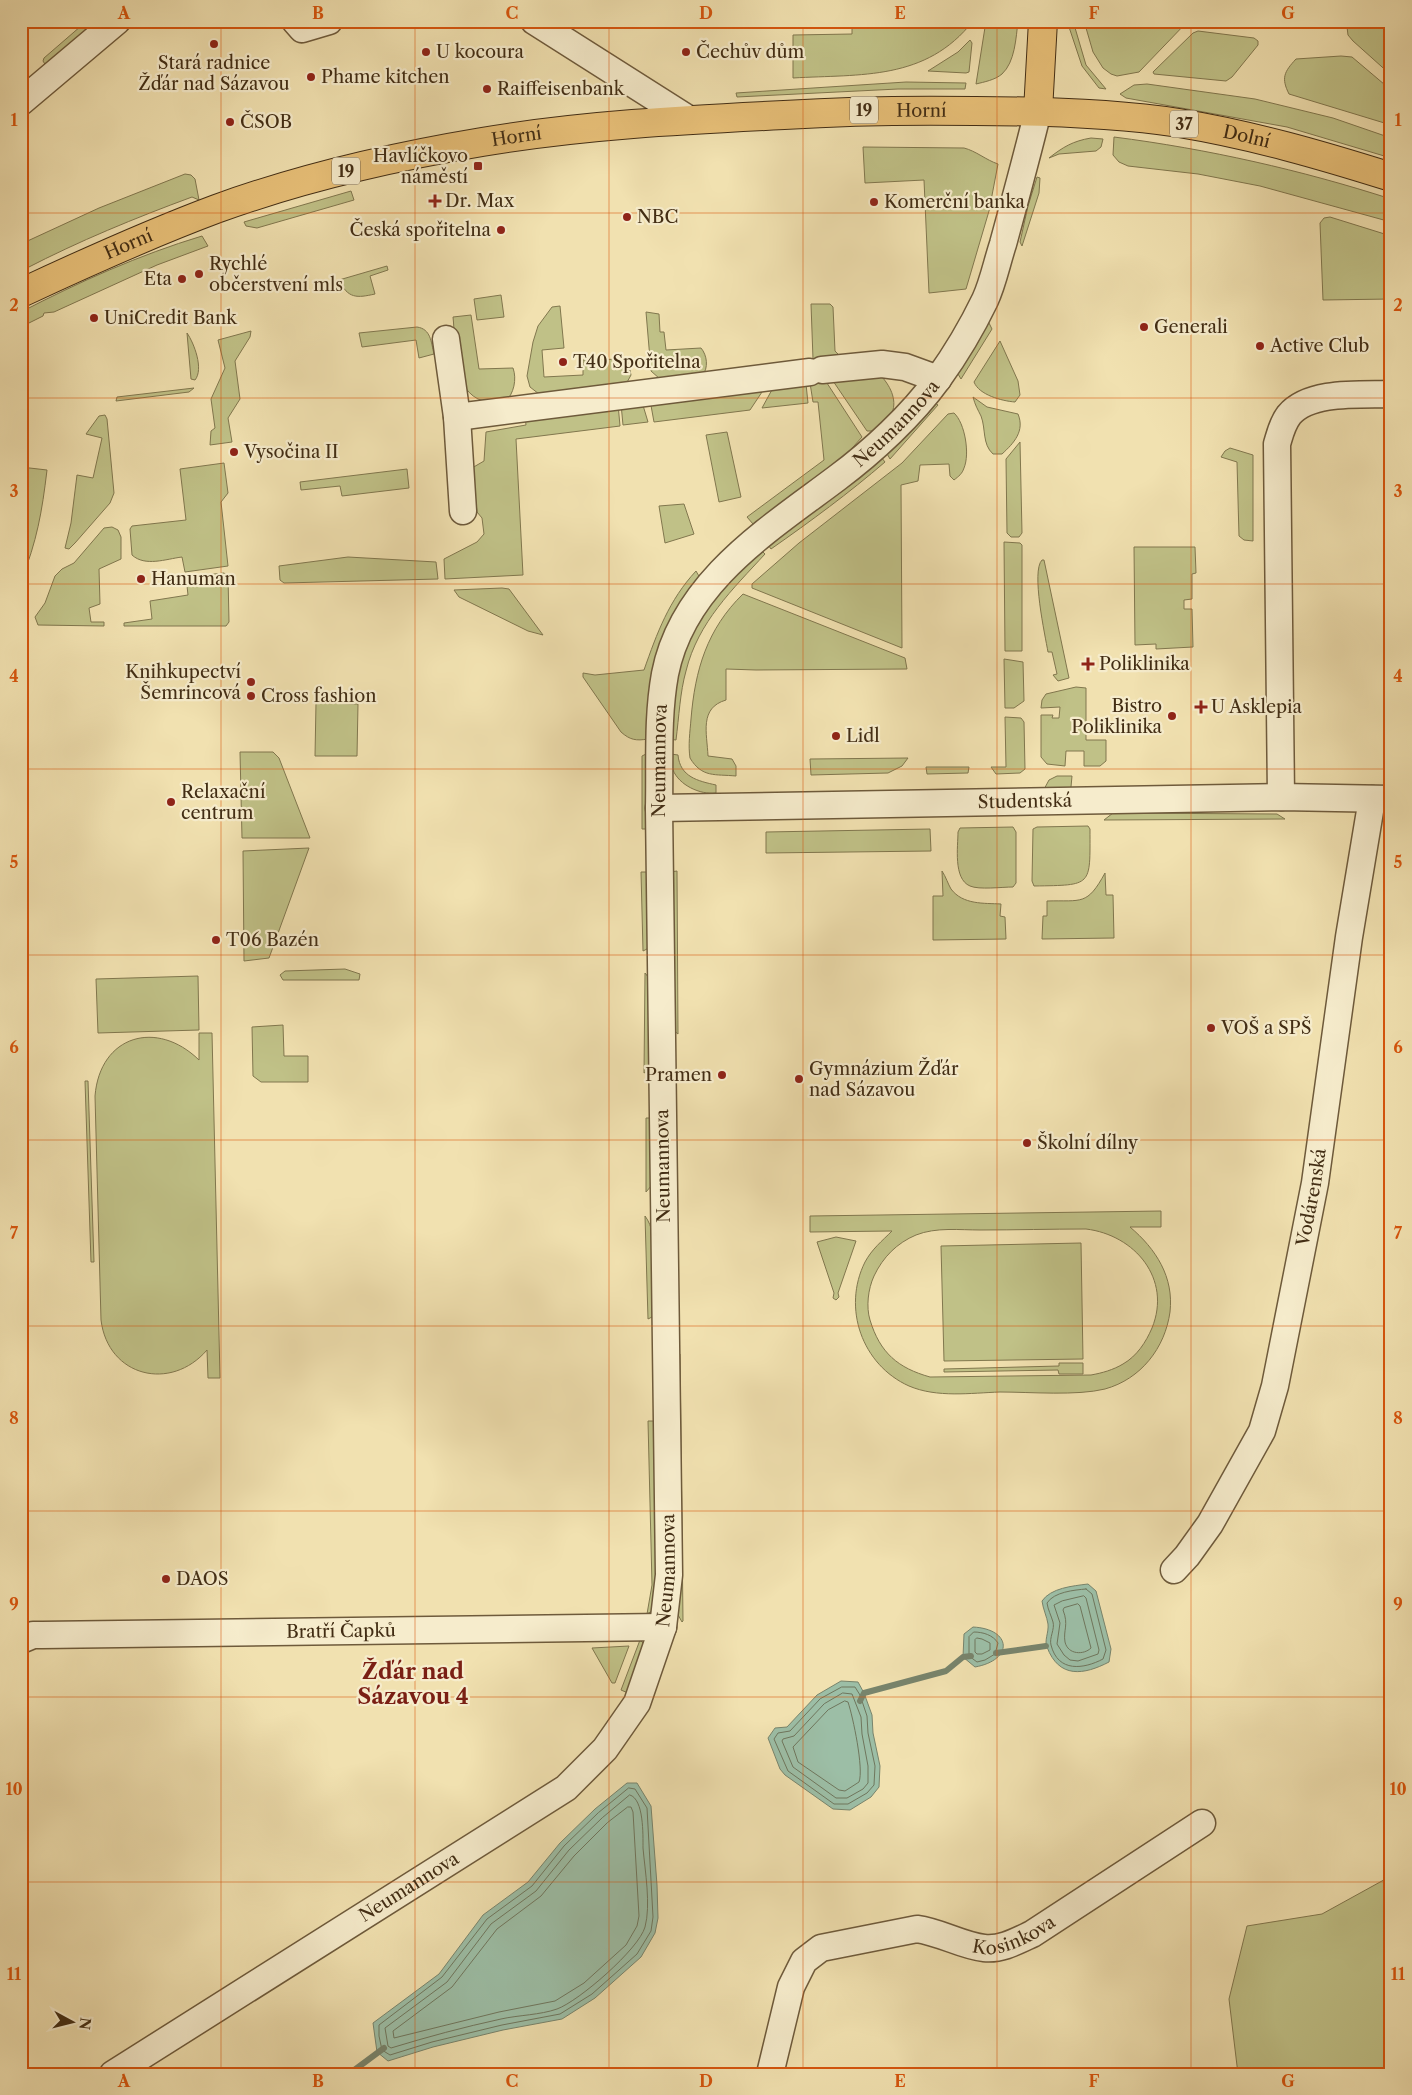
<svg xmlns="http://www.w3.org/2000/svg" width="1412" height="2095" viewBox="0 0 1412 2095" font-family="'Libre Caslon Text',serif">
<style>
.green{fill:#c0c187;stroke:#81774e;fill-rule:evenodd}
.water{fill:#9cbea6;stroke:#78846c}
.lines{fill:none;stroke-linecap:round;stroke-linejoin:round}
.shore{stroke:#6f765d;stroke-width:1}
.stream{stroke:#78846c;stroke-width:6}
.minor-casing{stroke:#6e5a3b;stroke-width:29}
.major-casing{stroke:#422d14;stroke-width:30}
.minor{stroke:#f6eccc;stroke-width:26}
.major{stroke:#e8c078;stroke-width:28}
.grid{fill:none;stroke:#d7550d;stroke-width:1;stroke-opacity:0.55}
.poi-dot{fill:#8f2418;stroke:#f6eccc;stroke-width:2}
.labels{text-anchor:middle;dominant-baseline:central;stroke-width:4.5;stroke-linejoin:round;paint-order:stroke}
.shield{fill:#f6eccc;stroke:#78664b;stroke-width:1}
.shield-label{font-size:16px;font-weight:bold;fill:#422d14}
.poi-label{font-size:18px;fill:#422d14;stroke:#f6eccc;text-anchor:start}
.street-label{font-size:18px;fill:#422d14;stroke:#f6eccc}
.district-label{font-size:22px;font-weight:bold;fill:#7a1f14;stroke:#f6eccc}
.neatline{fill:none;stroke:#d7550d;stroke-width:2}
.grid-label{font-size:16px;text-anchor:middle;font-weight:bold;fill:#d7550d}
</style>
<rect width="100%" height="100%" fill="#f1e1b0"/>
<filter id="stains"><feTurbulence type="fractalNoise" baseFrequency=".004" numOctaves="4"/><feColorMatrix values="0 0 0 0 .2 0 0 0 0 .09 0 0 0 0 .02 0 0 0 .5 -.17"/></filter>
<radialGradient id="worn" r=".72"><stop offset=".6" stop-color="#630" stop-opacity="0"/><stop offset="1" stop-color="#630" stop-opacity=".3"/></radialGradient>
<path class="green" d="M852,21H973C926,81 861,74 793,78V35L852,34Z
M986,21H1018C1016,38 1015,62 1002,74C995,80 984,82 976,84Z
M1067,21H1073L1086,65L1106,89L1099,88L1082,66Z
M1084,21H1188L1139,72L1117,76L1111,74L1103,68L1093,52Z
M1391,22V75L1353,41L1348,35L1347,27L1351,23Z
M81,26L85,27L86,33L46,66L43,61L44,58Z
M1198,31L1254,38L1258,41V45L1232,77L1226,81L1154,74L1153,72L1193,33Z
M970,40L972,43L969,72L966,73L928,71L958,52Z
M1341,56L1352,57L1391,90V125L1289,94C1281,78 1284,72 1296,59Z
M906,82L966,83L965,89H898L737,97L736,93Z
M1147,84L1255,99L1333,118L1391,138V158L1287,127L1126,98L1120,94L1134,85Z
M1114,137C1208,149 1301,170 1391,199V222L1260,186L1198,174L1128,166L1119,162L1113,155Z
M1091,138L1103,139L1101,147L1096,151L1059,154L1049,158C1063,147 1073,141 1091,138Z
M863,147L964,148C976,151 986,160 998,164L989,211L966,289L929,293L924,180L865,183Z
M185,174L191,175L195,179L199,200L192,197C135,218 79,241 25,269H21V244L99,208Z
M1037,177L1040,178L1039,193L1022,246L1020,242L1028,206Z
M351,191L354,200L257,228L246,226L244,222Z
M1330,217L1391,236V299L1323,300L1320,223L1324,218Z
M202,236L208,246L157,265L54,312L44,313L43,316L21,327V312C79,282 139,255 202,236Z
M387,266L388,270L370,276L375,294C357,298 348,299 339,280Z
M501,295L504,317L477,320L474,299Z
M811,304H830L833,307L835,351L842,358L813,359Z
M560,306L564,348L542,350L544,377L583,375V360L624,359L628,361L631,375L625,386L539,394L530,387L527,376L533,342L538,326L552,307Z
M646,312L659,314L660,332H664L666,350L701,348C707,355 709,368 702,376L660,379L651,371Z
M471,315L479,369L513,368C517,379 514,394 505,402C497,402 486,402 478,399C451,385 456,343 453,317Z
M988,321L992,329L961,379L958,374V367Z
M417,327C431,329 431,342 434,354L419,358L416,340L362,347L359,333Z
M251,331L250,337L235,361L240,399L228,418L232,442L210,445L211,431L215,428L211,399L225,368L218,340Z
M187,333C194,343 204,369 195,380L191,379Z
M1000,341L1018,381L1020,395L1015,402C1002,401 979,395 974,382Z
M882,377C891,387 898,402 891,415C887,421 878,427 873,431H867L831,378Z
M825,380L862,437L846,455L753,524L747,517L824,460L818,402H813L810,383Z
M806,384L808,403L762,408L774,386Z
M766,386L750,410L654,422L650,400Z
M194,388L189,392L116,401L117,397Z
M973,397L987,407L1018,414C1025,431 1014,443 1002,454H993C982,444 986,429 981,416C978,410 975,405 973,397Z
M642,402L648,422L623,425L621,404Z
M934,402L938,405L890,459L886,452Z
M618,404L620,426L516,439L523,575L445,579L444,559L477,542L484,534L482,518L477,512L472,468L484,461L486,432L526,425L525,416Z
M954,413C965,423 970,454 964,468C962,474 959,476 954,480L950,476L949,464L920,465L918,481L901,485L902,648L752,588V584L799,543L902,463L948,414Z
M105,415L107,419L114,493L110,503L75,543L69,549L65,548L71,523L77,475L93,478L102,438L86,434L99,416Z
M727,432L741,497L719,502L706,435Z
M1020,442L1022,533L1019,537H1011L1007,533L1006,459Z
M1230,448L1253,455V541L1244,540L1239,536L1237,462L1221,457L1225,451Z
M881,457L885,462C849,493 811,521 771,549L766,542Z
M224,463L228,493L221,502L228,566L185,572L182,557C166,559 145,567 132,555L130,529L132,526L186,520L180,469Z
M21,467L47,470C42,512 37,541 21,581V510L24,505L21,500Z
M407,469L409,488L342,496L340,486L301,490L300,482Z
M684,504L694,534L665,543L659,506Z
M112,527L118,530L121,537V559L99,569L100,604L89,608L91,622H104V626L38,625L35,617L45,603L55,576L62,569L74,563L104,528Z
M1004,542L1020,543L1022,545V651H1005Z
M1134,547H1195L1196,573L1192,574V599L1184,600V609H1192L1193,647L1156,649V644L1135,645Z
M762,551L765,554C733,589 698,622 686,671C680,692 679,717 676,740L669,739L677,674L697,618L752,555Z
M348,557L436,562L438,579L284,583L280,580L279,566Z
M1042,560H1044L1069,678L1058,681L1053,675L1057,674L1052,652H1048C1045,635 1031,571 1042,560Z
M696,571L700,578L673,616L662,641L648,739C636,741 630,740 621,732L583,677V673L595,675L644,670C657,633 669,600 696,571Z
M224,573L228,576L229,622L226,626H124V623L152,619L150,601L188,595L186,577Z
M502,588L509,589L543,635L528,631L459,597L454,590Z
M743,594L905,658L907,669L756,670L726,669V700C699,708 707,733 708,756L732,759L736,766V776C715,774 702,778 690,758C688,745 690,732 691,719C695,670 707,629 743,594Z
M1004,659L1023,662L1024,701L1014,708H1005Z
M1076,687L1086,688V740H1106V761L1100,766H1084V751H1066L1065,766L1047,764L1041,757V715H1053L1052,718H1059L1060,707L1041,708L1042,700L1046,694Z
M316,703L358,704L357,756H315Z
M1005,717L1021,718L1024,722L1025,769L1020,773L996,774L991,767H1006Z
M240,752H273L279,758L310,838H242Z
M648,753L647,829H642V756Z
M671,754L678,755C680,777 698,781 716,785V793C700,795 679,785 673,770C671,765 671,759 671,754Z
M908,758L902,766L888,773L811,775L810,759Z
M926,767H969L968,773L927,774Z
M1057,776H1072L1071,787L1069,791L1042,793L1049,780Z
M1113,813L1277,814L1285,819L1104,820Z
M1088,826L1090,829C1090,887 1093,885 1034,886L1032,881L1033,829L1037,827Z
M1013,827L1016,832V883L1013,887C1002,887 979,890 970,886C953,879 958,846 958,832L960,828Z
M930,829L931,851L766,853V832Z
M309,848L269,958L244,961L243,851Z
M677,871L678,1034L673,1030L670,872Z
M942,871C946,877 948,884 951,889C963,905 984,903 1001,904L1000,916L1005,917L1006,939L933,940V896H943Z
M641,872H648L650,944L647,949L643,951Z
M1105,873L1106,895H1113L1114,938L1042,939L1043,916H1047V901C1082,900 1087,906 1105,873Z
M345,969L360,974L359,980H283L280,975L285,971Z
M645,973L649,978L652,1062L649,1070L644,1073Z
M198,976L199,1030L98,1033L96,979Z
M283,1025L284,1056H308V1082H261L253,1076L252,1027Z
M199,1033H212L220,1378H208L207,1350C171,1392 108,1377 101,1320L95,1096C100,1035 157,1019 199,1060Z
M85,1081H88L94,1262H91Z
M646,1118H652V1185L646,1192Z
M1161,1211V1227H1130C1156,1249 1174,1277 1170,1312C1165,1348 1141,1379 1105,1389C1077,1396 1030,1392 1000,1392C971,1393 937,1398 909,1386C862,1365 842,1308 865,1262C872,1249 882,1241 892,1231L810,1232V1216ZM1086,1229C1135,1235 1172,1279 1152,1328C1146,1342 1137,1356 1123,1364C1113,1370 1102,1373 1091,1375L930,1377C898,1368 880,1353 870,1320C866,1307 868,1289 874,1276C883,1257 897,1243 916,1235C936,1227 960,1230 980,1230C1016,1230 1051,1229 1086,1229Z
M645,1216C660,1235 655,1285 655,1309L652,1317L648,1319Z
M836,1237L856,1241L838,1293L839,1297L836,1300L833,1298L834,1293L817,1242Z
M1081,1243L1083,1359L944,1361L941,1246Z
M680,1354L683,1621L682,1622L677,1613L678,1356Z
M1059,1363H1083V1374H1059L1058,1370L944,1372V1369L1059,1366Z
M648,1421H655L658,1584L652,1611L647,1614L652,1585Z
M640,1640L645,1645L628,1693L621,1690Z
M629,1646L615,1683H612L592,1648Z
M1391,1876V2074H1238L1229,1999L1247,1926L1322,1914Z"/>
<path class="water" d="M1088,1584L1096,1591L1111,1649L1109,1662C1084,1675 1059,1679 1047,1647C1044,1641 1049,1632 1048,1624C1047,1617 1043,1609 1042,1601C1051,1588 1072,1586 1088,1584Z
M973,1627C1012,1629 1014,1660 975,1667L963,1657L964,1634Z
M841,1681L858,1682L864,1693L872,1715L873,1733L880,1766L879,1787L871,1797L850,1810L833,1809L785,1775L780,1769L768,1738L775,1728L787,1727L817,1695Z
M627,1783H637L651,1806L657,1885L658,1918L655,1933L641,1957L595,1998L562,2019L503,2030L433,2047L388,2061L377,2052L373,2023L439,1974L483,1915L528,1882L560,1843L595,1809Z"/>
<g class="lines">
<path class="shore" d="M1086,1589L1092,1594L1106,1650L1103,1659C1084,1669 1058,1673 1051,1645C1049,1638 1055,1629 1053,1622C1051,1615 1048,1610 1047,1603C1054,1592 1074,1590 1086,1589Z
M1084,1596L1086,1598L1099,1650L1098,1654L1078,1661L1070,1660L1064,1655L1057,1644L1060,1623L1054,1605L1062,1601Z
M1078,1604L1080,1606L1091,1648C1084,1655 1068,1655 1065,1642C1063,1630 1069,1625 1063,1610L1064,1608Z
M974,1632C983,1632 993,1635 998,1643L995,1654L985,1660L977,1662L969,1656V1637Z
M977,1638L982,1639L990,1643V1650L982,1654H977L975,1652V1640Z
M842,1687H855L860,1695L867,1716L868,1733L875,1766L874,1785L867,1793L848,1804H834L788,1771L774,1739L778,1733L790,1731L820,1699Z
M843,1693L852,1694L861,1717L862,1734L868,1766V1783L863,1789L847,1798H836L793,1767L782,1741L783,1739L794,1736L824,1704Z
M845,1701L848,1702C853,1717 864,1769 859,1782L845,1791L839,1790L798,1762L793,1747L828,1710Z
M629,1788L635,1789L647,1808L653,1917L651,1931L637,1954L592,1994L560,2014L502,2025L432,2042L390,2055L382,2050L379,2036V2025L442,1977L487,1919L532,1886L564,1846L598,1813Z
M630,1795C644,1799 643,1835 643,1848C645,1871 651,1905 645,1927C639,1949 579,2001 557,2009C540,2015 519,2015 501,2019C464,2027 427,2037 391,2048L388,2046L385,2028L447,1982L491,1924L536,1891L569,1850L602,1818Z
M628,1807H631L633,1812L639,1916L637,1926L626,1945L584,1983L555,2001L499,2012L394,2038L393,2031L452,1987L497,1929L541,1896L574,1856L607,1823Z"/>
<path class="stream" d="M996,1653L1046,1646
M860,1701L864,1693L946,1671L963,1657L971,1656
M349,2074L384,2048"/>
<g class="minor-casing">
<g id="minor">
<path d="M295,21L302,29L329,21"/>
<path d="M534,21L690,120"/>
<path d="M21,102L117,21"/>
<path d="M446,339L457,417L463,511"/>
<path d="M822,370L882,364L905,367L938,379"/>
<path d="M457,417L810,372"/>
<path d="M1281,797L1277,444C1280,434 1282,424 1289,415C1310,390 1362,395 1391,394"/>
<path id="s1" d="M659,808L1281,797L1391,799"/>
<path id="s2" d="M1174,1570L1187,1556L1210,1524L1262,1431L1275,1386L1315,1183L1349,937L1372,799"/>
<path id="s3" d="M21,1640L33,1635H42L663,1627"/>
<path id="s4" d="M113,2074L566,1788L605,1749L637,1703L663,1627L669,1575L659,808C660,763 657,718 665,674C683,582 768,530 837,478C872,452 912,415 938,379C956,354 972,327 985,300C993,283 997,262 1003,244C1015,200 1027,156 1038,111"/>
<path id="s5" d="M770,2074L791,1987L804,1961L821,1948L917,1929C940,1932 963,1946 984,1948C1001,1950 1017,1941 1032,1934L1202,1823"/>
</g>
</g>
<g class="major-casing">
<g id="major">
<path d="M1038,111L1043,21"/>
<path id="s6" d="M21,293C85,263 149,234 216,209C301,178 392,157 482,142C582,125 683,120 784,115C848,111 911,110 975,111C1043,111 1112,113 1179,123C1252,135 1321,155 1391,177"/>
</g>
</g>
<use href="#minor" class="minor"/>
<use href="#major" class="major"/>
</g>
<path class="grid" d="M221,21V2074M415,21V2074M609,21V2074M803,21V2074M997,21V2074M1191,21V2074M21,213H1391M21,398H1391M21,584H1391M21,769H1391M21,955H1391M21,1140H1391M21,1326H1391M21,1511H1391M21,1697H1391M21,1882H1391"/>
<g class="poi-dot">
<circle cx="214" cy="44" r="5"/>
<circle cx="426" cy="52" r="5"/>
<circle cx="686" cy="52" r="5"/>
<circle cx="311" cy="77" r="5"/>
<circle cx="487" cy="89" r="5"/>
<circle cx="230" cy="122" r="5"/>
<rect x="473" y="161" width="10" height="10" rx="2.5"/>
<path d="M432.5 193.5h5v5h5v5h-5v5h-5v-5h-5v-5h5z"/>
<circle cx="874" cy="202" r="5"/>
<circle cx="627" cy="217" r="5"/>
<circle cx="501" cy="230" r="5"/>
<circle cx="199" cy="274" r="5"/>
<circle cx="182" cy="279" r="5"/>
<circle cx="94" cy="318" r="5"/>
<circle cx="1144" cy="327" r="5"/>
<circle cx="1260" cy="346" r="5"/>
<circle cx="563" cy="362" r="5"/>
<circle cx="234" cy="452" r="5"/>
<circle cx="141" cy="579" r="5"/>
<path d="M1085.5 656.5h5v5h5v5h-5v5h-5v-5h-5v-5h5z"/>
<circle cx="251" cy="682" r="5"/>
<circle cx="251" cy="696" r="5"/>
<path d="M1198.5 699.5h5v5h5v5h-5v5h-5v-5h-5v-5h5z"/>
<circle cx="1172" cy="716" r="5"/>
<circle cx="836" cy="736" r="5"/>
<circle cx="171" cy="802" r="5"/>
<circle cx="216" cy="940" r="5"/>
<circle cx="1211" cy="1028" r="5"/>
<circle cx="722" cy="1075" r="5"/>
<circle cx="799" cy="1079" r="5"/>
<circle cx="1027" cy="1143" r="5"/>
<circle cx="166" cy="1579" r="5"/>
</g>
<g class="labels">
<g class="shield">
<rect x="850" y="96.5" width="28" height="27" rx="4"/>
<rect x="1170" y="110.5" width="28" height="27" rx="4"/>
<rect x="332" y="157.5" width="28" height="27" rx="4"/>
</g>
<g class="shield-label">
<text x="864" y="110">19</text>
<text x="1184" y="124">37</text>
<text x="346" y="171">19</text>
</g>
<g class="poi-label">
<text x="436" y="52">U kocoura</text>
<text x="696" y="52">Čechův dům</text>
<text x="214" y="63" text-anchor="middle">Stará radnice<tspan x="214" dy="21">Žďár nad Sázavou</tspan></text>
<text x="321" y="77">Phame kitchen</text>
<text x="497" y="89">Raiffeisenbank</text>
<text x="240" y="122">ČSOB</text>
<text x="468" y="156" text-anchor="end">Havlíčkovo<tspan x="468" dy="21">náměstí</tspan></text>
<text x="445" y="201">Dr. Max</text>
<text x="884" y="202">Komerční banka</text>
<text x="637" y="217">NBC</text>
<text x="491" y="230" text-anchor="end">Česká spořitelna</text>
<text x="209" y="264">Rychlé<tspan x="209" dy="21">občerstvení mls</tspan></text>
<text x="172" y="279" text-anchor="end">Eta</text>
<text x="104" y="318">UniCredit Bank</text>
<text x="1154" y="327">Generali</text>
<text x="1270" y="346">Active Club</text>
<text x="573" y="362">T40 Spořitelna</text>
<text x="244" y="452">Vysočina II</text>
<text x="151" y="579">Hanuman</text>
<text x="1099" y="664">Poliklinika</text>
<text x="241" y="672" text-anchor="end">Knihkupectví<tspan x="241" dy="21">Šemrincová</tspan></text>
<text x="261" y="696">Cross fashion</text>
<text x="1162" y="706" text-anchor="end">Bistro<tspan x="1162" dy="21">Poliklinika</tspan></text>
<text x="1211" y="707">U Asklepia</text>
<text x="846" y="736">Lidl</text>
<text x="181" y="792">Relaxační<tspan x="181" dy="21">centrum</tspan></text>
<text x="226" y="940">T06 Bazén</text>
<text x="1221" y="1028">VOŠ a SPŠ</text>
<text x="809" y="1069">Gymnázium Žďár<tspan x="809" dy="21">nad Sázavou</tspan></text>
<text x="712" y="1075" text-anchor="end">Pramen</text>
<text x="1037" y="1143">Školní dílny</text>
<text x="176" y="1579">DAOS</text>
</g>
<g class="street-label">
<text stroke="none"><textPath href="#s6" startOffset="928">Horní</textPath></text>
<text stroke="none"><textPath href="#s6" startOffset="1255">Dolní</textPath></text>
<text stroke="none"><textPath href="#s6" startOffset="522">Horní</textPath></text>
<text stroke="none"><textPath href="#s6" startOffset="118">Horní</textPath></text>
<text stroke="none"><textPath href="#s4" startOffset="2029">Neumannova</textPath></text>
<text stroke="none"><textPath href="#s4" startOffset="1594">Neumannova</textPath></text>
<text stroke="none"><textPath href="#s1" startOffset="366">Studentská</textPath></text>
<text transform="translate(663 1166) rotate(-91)">Neumannova</text>
<text stroke="none"><textPath href="#s2" startOffset="404">Vodárenská</textPath></text>
<text stroke="none"><textPath href="#s4" startOffset="784">Neumannova</textPath></text>
<text stroke="none"><textPath href="#s3" startOffset="321">Bratří Čapků</textPath></text>
<text stroke="none"><textPath href="#s4" startOffset="350">Neumannova</textPath></text>
<text stroke="none"><textPath href="#s5" startOffset="340">Kosinkova</textPath></text>
</g>
<g class="district-label">
<text x="413" y="1671">Žďár nad<tspan x="413" dy="25">Sázavou 4</tspan></text>
</g>
</g>
<rect width="1412" height="2095" fill="none" stroke="#f1e1b0" stroke-width="55"/>
<g transform="translate(72 2022) rotate(97)" stroke="#f6eccc" stroke-width="4" paint-order="stroke">
<path d="M0-4L9 19L0 12L-9 19Z" fill="#422d14"/>
<text y="-8" font-size="14" font-weight="bold" text-anchor="middle" fill="#422d14">N</text>
</g>
<rect x="28" y="28" width="1356" height="2040" class="neatline"/>
<g class="grid-label">
<text x="124" y="19">A</text>
<text x="318" y="19">B</text>
<text x="512" y="19">C</text>
<text x="706" y="19">D</text>
<text x="900" y="19">E</text>
<text x="1094" y="19">F</text>
<text x="1288" y="19">G</text>
<text x="14" y="126">1</text>
<text x="1398" y="126">1</text>
<text x="14" y="311">2</text>
<text x="1398" y="311">2</text>
<text x="14" y="497">3</text>
<text x="1398" y="497">3</text>
<text x="14" y="682">4</text>
<text x="1398" y="682">4</text>
<text x="14" y="868">5</text>
<text x="1398" y="868">5</text>
<text x="14" y="1053">6</text>
<text x="1398" y="1053">6</text>
<text x="14" y="1239">7</text>
<text x="1398" y="1239">7</text>
<text x="14" y="1424">8</text>
<text x="1398" y="1424">8</text>
<text x="14" y="1610">9</text>
<text x="1398" y="1610">9</text>
<text x="14" y="1795">10</text>
<text x="1398" y="1795">10</text>
<text x="14" y="1980">11</text>
<text x="1398" y="1980">11</text>
<text x="124" y="2087">A</text>
<text x="318" y="2087">B</text>
<text x="512" y="2087">C</text>
<text x="706" y="2087">D</text>
<text x="900" y="2087">E</text>
<text x="1094" y="2087">F</text>
<text x="1288" y="2087">G</text>
</g>
<rect width="100%" height="100%" filter="url(#stains)"/>
<rect width="100%" height="100%" fill="url(#worn)"/>
</svg>
